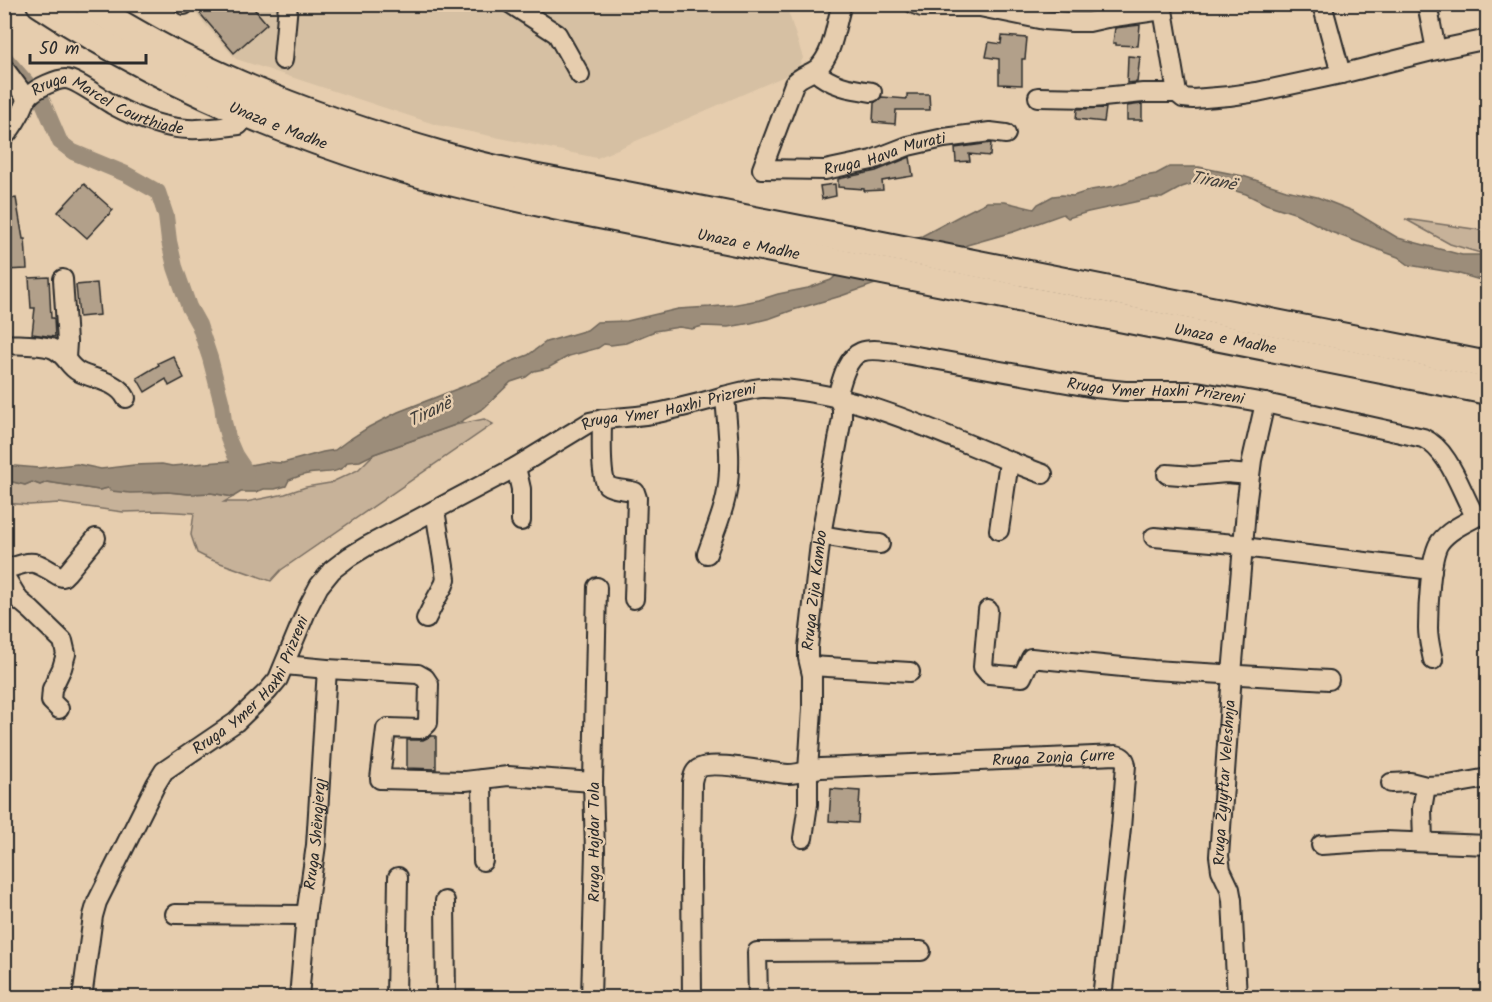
<svg xmlns="http://www.w3.org/2000/svg" width="1492" height="1002" viewBox="0 0 1492 1002" font-family="Kalam,sans-serif">
<style>
.built{fill:#d6c0a3}
.green{fill:#c7b299;stroke:#796e62;stroke-width:1.5}
.water{fill:#9c8d7a;stroke:#6f665a;stroke-width:1.5}
.lines{fill:none;stroke-linecap:round;stroke-linejoin:round}
.canal{stroke:#9c8d7a;stroke-width:16}
.building{fill:#b2a08a;stroke:#2b2b2b;stroke-width:1.5}
.minor-casing{stroke:#2b2b2b;stroke-width:22}
.highway-casing{stroke:#2b2b2b;stroke-width:30}
.minor{stroke:#e6cdae;stroke-width:18}
.highway{stroke:#e6cdae;stroke-width:26}
.labels{text-anchor:middle;dominant-baseline:central;stroke-width:5;stroke-linejoin:round;paint-order:stroke}
.street-label{font-size:16px;fill:#2b2b2b;stroke:#e6cdae}
.water-label{font-size:18px;font-style:italic;fill:#423f3b;stroke:#e6cdae}
</style>
<rect width="100%" height="100%" fill="#e6cdae"/>
<filter id="ink" filterUnits="userSpaceOnUse"><feTurbulence type="fractalNoise" baseFrequency=".0167" numOctaves="2"/><feDisplacementMap in="SourceGraphic" scale="12" xChannelSelector="R" yChannelSelector="G"/><feConvolveMatrix kernelMatrix="1 2 1 2 8 2 1 2 1" color-interpolation-filters="sRGB"/></filter>
<g filter="url(#ink)">
<path class="built" d="M193,4L786,5L803,58L799,66L785,76L597,158L437,125L236,59L196,14L192,8Z"/>
<path class="green" d="M1405,219L1487,231V255L1450,244Z
M484,419L493,424L281,570L271,581L209,559L197,553L191,535L194,513L159,511L123,512L59,503L29,505L5,503L4,480L25,485L32,482L40,485L47,482L99,490L108,488L151,493L168,492L189,494L211,493L233,497L224,502H246L285,494L306,487L330,483L358,470L374,454L455,425Z"/>
<path class="water" d="M1169,167H1199L1243,176L1286,190L1317,197L1353,211L1398,238L1462,255H1487V282L1456,273L1409,265L1398,257L1331,232L1297,214L1266,204L1246,194L1219,186L1197,182L1182,187L1162,198H1153L1088,212L1068,218L1063,214L1013,232L967,245L878,280V283L841,296L793,310L771,318L751,323L728,327L703,326L692,329L679,327L655,331L626,343L611,345L604,344L598,348L569,356L548,368L534,371L526,377L511,382L484,408L455,425L374,454L360,461L348,462C339,476 321,471 308,474C301,475 295,478 289,480L286,486L275,489H264L256,492H241L233,497L211,493L189,494L168,492L130,493L111,491L108,488L99,490L47,482L40,485L32,482L25,485L5,480L4,465L38,468L77,464L101,469L134,465L162,464L172,466L229,461L244,466L266,462L283,463L323,452L335,450L347,441L369,427L398,412L485,378L510,362L528,355L546,342L587,330L597,322L627,321L678,309L710,307L732,305L759,300L778,294L808,288L831,280L860,253L867,250L922,236L965,213L987,202H1005L1034,209L1038,204L1053,196L1062,195L1073,196L1091,190L1115,186L1139,177L1156,174Z"/>
<g class="lines">
<path class="canal" d="M4,57L42,100L60,142L73,152L126,174L158,192L166,216L169,241L175,267L189,307L199,325L210,358L222,404L224,422L229,441L235,455L247,473"/>
</g>
<path class="building" d="M203,4H250L267,24L234,53L197,10Z
M1140,25L1138,46L1116,45V43H1113L1115,28Z
M1002,36L1027,38L1025,59H1022V85L999,84V59L986,57L989,42L1001,44Z
M1128,56L1140,57L1137,82L1127,83Z
M907,94H929L930,110H896L895,124L873,122L874,103L882,97L907,99Z
M1142,104V120H1127V106Z
M1106,108L1104,122L1076,119L1077,109Z
M991,143L990,156L969,154L970,161L956,162L955,148Z
M910,157L913,176L882,181L883,190L864,191V189L838,187V179L876,171Z
M84,184L113,210L87,238L58,212Z
M835,184L836,196L822,199L820,186Z
M16,198L23,239H25L27,269L4,270V200Z
M49,277L51,318H54L55,337L32,334L35,308H31L29,278Z
M97,283L100,315L79,317L76,285Z
M173,356L184,378L169,386L166,379L145,392L137,378L159,365L158,363Z
M431,736H436V769L407,768V740H423Z
M831,789L860,791L858,823L829,821Z"/>
<g class="lines">
<g class="minor-casing">
<g id="minor">
<path d="M511,4L557,34L580,75"/>
<path id="s1" d="M842,4C835,25 834,52 818,68C810,75 800,75 794,84L762,169L825,170L872,160L908,146L944,138L990,132L1006,134"/>
<path d="M914,4L922,7H980L1044,20L1072,22H1089L1107,18L1163,10"/>
<path d="M1162,4L1177,93"/>
<path d="M1322,4L1341,74"/>
<path d="M1427,4L1436,50"/>
<path d="M184,5V4"/>
<path d="M283,60L288,4"/>
<path d="M4,68L27,99"/>
<path d="M815,71C831,86 851,89 872,92"/>
<path d="M1038,97L1093,98L1143,93H1177L1183,98L1193,99L1229,96L1257,92L1341,74L1436,50L1488,39"/>
<path id="s2" d="M4,137C12,129 17,119 22,110C25,104 26,98 31,94C37,88 57,79 65,79C76,79 102,99 113,105C135,117 163,128 188,129C205,130 222,127 239,125"/>
<path d="M63,279L67,342L66,358"/>
<path d="M4,344C19,345 37,344 51,348C66,353 67,366 79,372C95,380 117,381 126,398"/>
<path id="s3" d="M837,397C841,383 846,358 861,352C871,348 884,351 894,352L1095,388L1125,391H1197L1265,403L1423,438C1449,450 1460,489 1473,512L1478,516"/>
<path d="M602,419C602,431 600,479 607,485C613,490 627,489 635,492L637,498L634,599"/>
<path d="M516,467L521,489V521"/>
<path d="M1167,474L1193,476L1226,473L1250,475"/>
<path d="M999,530L1009,462"/>
<path d="M821,535L868,543L880,544"/>
<path d="M1154,537L1235,544L1251,548L1432,570"/>
<path d="M707,554C714,533 724,512 727,491C732,460 727,427 725,396"/>
<path d="M4,570C34,560 32,559 59,576L63,577L67,573L96,538"/>
<path d="M4,575L19,600L31,610L63,641L66,654L62,668L52,689L51,701L59,709"/>
<path d="M988,610L983,667L989,674L1022,677L1031,658L1153,670L1329,680"/>
<path d="M426,619L435,601L444,585L446,579L435,510"/>
<path d="M1433,660C1431,650 1428,639 1428,628C1428,610 1430,555 1440,542C1449,530 1465,523 1478,516"/>
<path d="M285,665L327,669L418,674L425,678L429,684L428,723L423,728L420,729L388,728L386,729L380,779L465,781L508,776L593,782"/>
<path d="M811,666L910,672"/>
<path d="M482,779L483,861"/>
<path d="M1391,783L1410,782L1426,786L1448,785L1488,778"/>
<path id="s4" d="M803,838L808,804V771L812,709V675L808,658V647L821,535L842,418V407L837,397"/>
<path d="M1423,842L1422,809L1426,786"/>
<path d="M1321,845L1384,841L1488,845"/>
<path d="M445,901L446,998"/>
<path d="M175,914L306,915"/>
<path id="s5" d="M82,998L93,916L97,902L156,784L164,771L236,722L268,691L278,679L308,607L319,586L332,570L349,557L367,546L516,467L590,422C613,416 638,418 662,412C683,407 704,402 724,396C738,393 751,388 764,388C863,390 952,441 1043,474"/>
<path id="s6" d="M299,998L306,915L316,845L327,669"/>
<path d="M396,998L398,877"/>
<path d="M591,998L595,851L593,782L597,587"/>
<path id="s7" d="M692,998L691,869L692,782C693,777 694,772 698,769C711,759 770,773 788,774C799,774 811,770 821,768L1116,755C1122,756 1125,758 1126,765L1121,828L1102,998"/>
<path d="M758,998L757,952L921,951"/>
<path id="s8" d="M1237,998L1232,900L1230,889L1221,870L1219,856L1232,674L1247,499L1252,460L1265,403"/>
</g>
</g>
<g class="highway-casing">
<g id="highway">
<path id="s9" d="M40,4C145,73 263,126 382,163C440,181 500,194 559,207L1488,391"/>
<path d="M87,4C119,23 150,42 183,58C265,99 360,132 449,157C506,173 563,183 621,194C699,209 778,225 857,240C1067,281 1277,323 1488,365"/>
</g>
</g>
<use href="#minor" class="minor"/>
<use href="#highway" class="highway"/>
</g>
</g>
<g class="labels">
<g class="street-label">
<text stroke="none"><textPath href="#s2" startOffset="136">Rruga Marcel Courthiade</textPath></text>
<text stroke="none"><textPath href="#s9" startOffset="268">Unaza e Madhe</textPath></text>
<text stroke="none"><textPath href="#s1" startOffset="314">Rruga Hava Murati</textPath></text>
<text stroke="none"><textPath href="#s9" startOffset="754">Unaza e Madhe</textPath></text>
<text stroke="none"><textPath href="#s9" startOffset="1240">Unaza e Madhe</textPath></text>
<text stroke="none"><textPath href="#s3" startOffset="351">Rruga Ymer Haxhi Prizreni</textPath></text>
<text stroke="none"><textPath href="#s5" startOffset="892">Rruga Ymer Haxhi Prizreni</textPath></text>
<text stroke="none"><textPath href="#s4" startOffset="249">Rruga Zija Kambo</textPath></text>
<text stroke="none"><textPath href="#s5" startOffset="370">Rruga Ymer Haxhi Prizreni</textPath></text>
<text stroke="none"><textPath href="#s7" startOffset="588">Rruga Zonja Çurre</textPath></text>
<text stroke="none"><textPath href="#s8" startOffset="218">Rruga Zylyftar Veleshnja</textPath></text>
<text stroke="none"><textPath href="#s6" startOffset="165">Rruga Shëngjergj</textPath></text>
<text transform="translate(594 842) rotate(-90)">Rruga Hajdar Tola</text>
</g>
<g class="water-label">
<text transform="translate(1213 182) rotate(10)">Tiranë</text>
<text transform="translate(430 413) rotate(-26)">Tiranë</text>
</g>
</g>
<rect width="1492" height="1002" fill="none" stroke="#e6cdae" stroke-width="24"/>
<rect x="12" y="12" width="1468" height="978" fill="none" stroke="#2b2b2b" stroke-width="2" filter="url(#ink)"/>
<path d="M30 54v9h116v-9" fill="none" stroke="#2b2b2b" stroke-width="3"/>
<text x="39" y="54" font-size="18" fill="#2b2b2b" stroke="#e6cdae" stroke-width="4.5" paint-order="stroke">50 m</text>
</svg>
